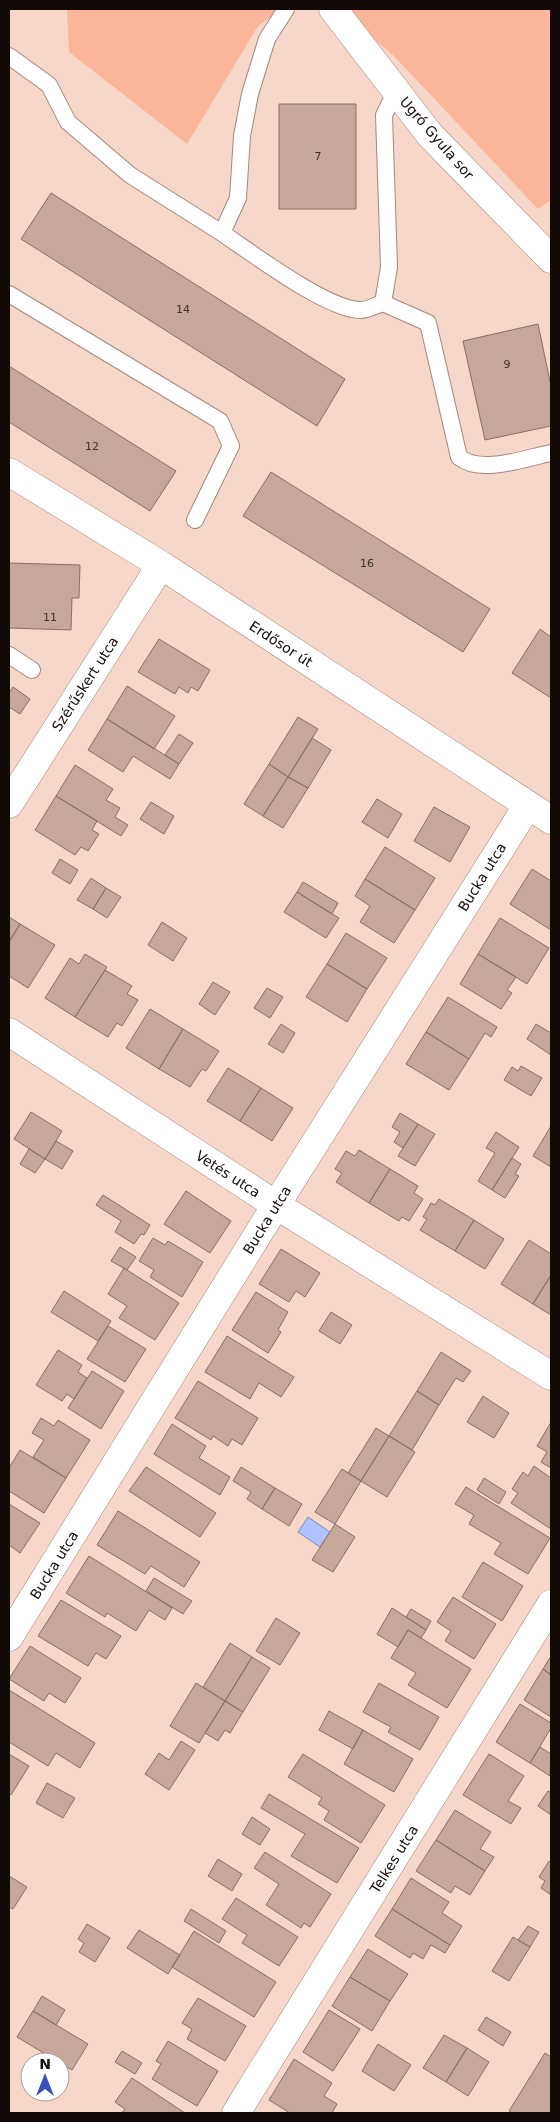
<svg xmlns="http://www.w3.org/2000/svg" width="560" height="2122" viewBox="0 0 560 2122" font-family="'DejaVu Sans',sans-serif">
<style>
.green{fill:#fbb598}
.water{fill:#adc2fe;stroke:#7f8ab4}
.building{fill:#c5a79b;stroke:#8a6e63}
.lines{fill:none;stroke-linecap:round;stroke-linejoin:round}
.lane-casing{stroke:#a4887c;stroke-width:18}
.street-casing{stroke:#a4887c;stroke-width:29}
.lane{stroke:#fff;stroke-width:16}
.street{stroke:#fff;stroke-width:28}
.labels{text-anchor:middle;dominant-baseline:central;stroke-width:4;stroke-linejoin:round;paint-order:stroke}
.number-label{font-size:11px;fill:#40302b}
.street-label{font-size:14px;fill:#130906;stroke:#fff}
</style>
<rect width="100%" height="100%" fill="#f6d7ca"/>
<path class="green" d="M67,9H282L258,26L187,144L69,52Z
M338,9H551V200L538,209L393,55Z"/>
<path class="water" d="M308,1517L330,1532L320,1547L298,1532Z"/>
<path class="building" d="M279,104H356V209H279Z
M51,193L345,379L317,426L21,239Z
M538,324L551,386V426L485,440L463,341Z
M9,366L176,471L150,511L9,422Z
M271,472L490,609L463,652L243,516Z
M9,563L80,565L79,598H72L71,630L9,628Z
M540,629L551,637V698L512,673Z
M159,639L210,670L198,691L191,687L188,693L179,687L175,694L138,672Z
M127,686L175,716L154,749L107,719Z
M13,687L30,699L20,714L9,707V693Z
M298,717L318,729L288,777L269,764Z
M107,719L179,764L170,779L133,756L123,772L88,750Z
M179,734L193,743L179,764L165,755Z
M312,738L331,750L308,788L288,777Z
M269,764L288,777L263,816L244,804Z
M75,765L113,789L106,800L120,808L115,817L128,825L121,836L56,796Z
M288,777L308,788L283,828L263,816Z
M56,796L97,821L92,830L99,834L88,851L81,847L75,855L35,830Z
M377,799L402,814L388,838L362,822Z
M151,802L174,816L164,834L140,819Z
M434,807L470,827L450,862L414,841Z
M385,847L435,878L415,910L365,879Z
M60,859L78,870L70,884L52,873Z
M532,869L551,881V930L510,904Z
M91,878L106,888L93,909L77,900Z
M365,879L415,910L394,943L360,922L370,906L355,896Z
M303,882L338,903L332,914L297,892Z
M106,888L121,897L107,918L93,909Z
M297,892L339,918L326,938L284,912Z
M9,917L20,924L9,942Z
M500,918L549,948L527,984L478,954Z
M162,922L187,938L173,961L148,945Z
M20,924L55,945L28,988L9,976V942Z
M346,933L387,958L367,989L327,964Z
M85,954L107,967L75,1017L45,998L70,958L79,964Z
M478,954L516,977L507,990L512,993L501,1009L460,984Z
M327,964L367,989L347,1022L306,997Z
M105,970L132,986L127,994L138,1000L122,1026L117,1023L108,1037L75,1017Z
M213,982L230,992L215,1015L199,1004Z
M267,988L283,997L270,1018L254,1008Z
M448,997L497,1027L491,1037L485,1033L469,1059L426,1032Z
M150,1009L183,1029L159,1069L126,1048Z
M281,1024L295,1033L283,1053L268,1044Z
M536,1024L551,1033V1055L527,1039Z
M183,1029L219,1051L206,1071L202,1069L190,1087L159,1069Z
M426,1032L469,1059L449,1090L406,1064Z
M521,1066L542,1078L531,1096L504,1080L512,1067L518,1071Z
M228,1068L261,1088L240,1121L207,1101Z
M261,1088L293,1108L272,1141L240,1121Z
M31,1112L62,1131L45,1159L14,1139Z
M400,1113L418,1124L403,1148L394,1142L400,1132L392,1127Z
M418,1124L435,1134L415,1166L398,1156Z
M551,1126V1167L533,1156Z
M496,1132L519,1147L492,1190L478,1181L495,1153L486,1148Z
M56,1141L73,1151L62,1169L45,1159Z
M29,1149L45,1159L35,1173L20,1164Z
M359,1150L390,1169L369,1203L336,1182L342,1173L335,1169L346,1151L355,1156Z
M512,1158L521,1164L515,1174L519,1176L505,1198L492,1190Z
M390,1169L418,1186L414,1193L423,1199L409,1221L402,1217L399,1221L369,1203Z
M186,1191L231,1221L210,1253L164,1224Z
M103,1195L150,1225L144,1235L141,1234L134,1244L115,1232L121,1221L96,1205Z
M439,1199L474,1220L455,1251L420,1230L427,1219L423,1217L431,1203L435,1205Z
M474,1220L504,1239L485,1269L455,1251Z
M153,1238L165,1245L168,1241L203,1262L182,1297L150,1277L154,1270L139,1261Z
M529,1240L551,1254V1275L533,1304L501,1284Z
M120,1247L136,1257L127,1270L111,1261Z
M281,1249L320,1273L305,1297L296,1291L289,1302L259,1284Z
M124,1268L179,1303L155,1340L119,1318L127,1306L108,1294Z
M551,1275V1315L533,1304Z
M64,1291L111,1321L98,1341L51,1312Z
M256,1292L288,1312L278,1330L281,1332L268,1353L232,1330Z
M331,1312L352,1325L340,1344L319,1331Z
M108,1326L146,1349L125,1382L87,1359Z
M227,1336L294,1377L281,1397L259,1383L250,1399L205,1372Z
M58,1350L82,1365L78,1372L87,1378L74,1399L67,1394L62,1401L36,1385Z
M441,1352L471,1371L463,1382L456,1378L439,1405L417,1391Z
M92,1371L124,1391L101,1429L68,1408Z
M198,1381L258,1418L242,1445L232,1439L228,1446L213,1436L211,1440L175,1418Z
M417,1391L439,1405L412,1450L389,1436Z
M483,1396L509,1413L494,1438L467,1422Z
M41,1418L54,1426L58,1420L90,1440L66,1478L33,1457L44,1440L32,1433Z
M551,1422V1468L541,1462L547,1452L537,1446Z
M172,1424L206,1446L199,1458L230,1477L220,1495L154,1454Z
M376,1428L389,1436L361,1481L348,1473Z
M389,1436L415,1452L387,1497L361,1481Z
M20,1450L66,1478L44,1513L9,1491V1468Z
M534,1466L551,1478V1529L511,1503L518,1493L512,1489L523,1472L528,1476Z
M146,1467L216,1513L200,1537L129,1491Z
M241,1467L275,1488L262,1509L247,1499L251,1492L233,1481Z
M342,1469L361,1481L335,1524L315,1512Z
M484,1478L506,1492L499,1504L477,1490Z
M466,1487L550,1538L528,1574L494,1554L501,1543L469,1524L474,1515L455,1504Z
M275,1488L302,1504L289,1526L262,1509Z
M9,1504L40,1523L20,1553L9,1545Z
M118,1511L200,1562L184,1587L151,1566L145,1574L97,1545Z
M335,1524L355,1537L333,1572L312,1560Z
M89,1556L172,1608L165,1620L149,1610L136,1631L107,1613L105,1617L66,1593Z
M483,1562L523,1586L502,1621L462,1597Z
M154,1578L192,1601L183,1614L146,1591Z
M453,1597L496,1624L474,1659L445,1641L451,1631L437,1622Z
M61,1600L121,1636L106,1659L96,1653L88,1666L38,1636Z
M392,1608L426,1630L421,1638L408,1630L398,1647L377,1634Z
M411,1609L431,1621L426,1630L406,1617Z
M276,1618L300,1633L280,1665L256,1651Z
M408,1630L471,1669L447,1708L408,1685L416,1673L391,1658Z
M230,1643L252,1657L225,1701L203,1687Z
M30,1646L81,1678L65,1703L49,1693L44,1701L9,1679Z
M551,1656V1675L543,1669Z
M252,1657L270,1668L243,1712L225,1701Z
M543,1669L551,1675V1717L524,1700Z
M196,1683L225,1701L199,1743L170,1726Z
M379,1683L439,1717L420,1750L388,1732L391,1727L363,1712Z
M9,1690L95,1743L80,1768L56,1753L48,1766L9,1742Z
M225,1701L243,1712L230,1733L225,1730L218,1741L205,1733Z
M520,1704L551,1723V1728L530,1763L496,1742Z
M329,1711L363,1730L353,1749L319,1730Z
M363,1730L413,1759L394,1792L344,1764Z
M181,1741L195,1750L169,1790L145,1774L159,1753L169,1760Z
M540,1747L551,1754L550,1776L530,1763Z
M9,1754L29,1766L11,1795L9,1794Z
M303,1754L385,1805L361,1843L324,1820L329,1811L318,1804L322,1798L288,1777Z
M489,1754L524,1776L508,1801L521,1808L511,1824L463,1795Z
M47,1783L75,1798L63,1818L36,1803Z
M548,1791L551,1793V1815L538,1806Z
M269,1794L359,1848L337,1883L291,1856L305,1834L261,1808Z
M455,1810L491,1832L480,1849L494,1857L485,1871L436,1840Z
M252,1817L270,1829L260,1845L242,1834Z
M436,1840L485,1871L470,1895L455,1886L451,1893L416,1871Z
M265,1852L331,1894L310,1927L304,1923L301,1928L266,1905L279,1884L254,1868Z
M218,1859L242,1874L232,1891L208,1876Z
M549,1861L551,1863V1895L541,1888L545,1881L539,1877Z
M9,1876L27,1887L13,1909L9,1907Z
M411,1878L449,1902L442,1913L462,1926L450,1945L392,1909Z
M236,1898L298,1937L279,1966L242,1943L247,1935L222,1919Z
M191,1909L226,1931L219,1943L184,1921Z
M392,1909L450,1945L445,1953L431,1945L423,1959L413,1953L410,1958L375,1936Z
M87,1924L110,1938L95,1962L79,1952L84,1943L78,1939Z
M528,1926L539,1932L530,1947L518,1940Z
M139,1930L180,1955L168,1974L127,1948Z
M194,1931L276,1982L254,2017L172,1967Z
M513,1937L530,1947L509,1981L492,1971Z
M368,1949L408,1974L390,2001L350,1977Z
M350,1977L390,2001L372,2031L332,2006Z
M42,1996L65,2010L56,2025L33,2011Z
M198,1998L246,2026L225,2061L187,2039L192,2029L182,2023Z
M329,2010L360,2029L333,2071L303,2052Z
M33,2011L88,2044L72,2070L17,2037Z
M486,2017L511,2032L503,2046L478,2030Z
M444,2035L467,2048L446,2082L423,2068Z
M168,2041L218,2071L197,2106L152,2079L161,2064L156,2061Z
M378,2044L411,2065L394,2091L362,2071Z
M467,2048L489,2062L468,2096L446,2082Z
M122,2051L142,2063L135,2074L115,2062Z
M545,2053L551,2057V2113H513L509,2111Z
M294,2059L332,2083L324,2096L337,2104L332,2113H290L269,2100Z
M132,2078L185,2113H122L125,2109L115,2102Z"/>
<g class="lines">
<g class="lane-casing">
<path id="lane" d="M286,9L267,39L250,94L242,136L238,198L222,233C252,253 327,310 361,310C368,310 376,305 383,303
M9,56L49,85L68,122L130,175L222,233
M396,91L384,115L389,267L383,303L428,323L459,457C481,475 525,458 551,453
M9,294L220,421L231,446L195,520
M9,655L32,670"/>
</g>
<g class="street-casing">
<path id="street" d="M333,9L430,135L551,259
M9,472L161,565L551,820
M9,804L161,565
M9,1032L276,1205L551,1376
M9,1637L276,1205L528,805
M236,2113L551,1604"/>
</g>
<use href="#lane" class="lane"/>
<use href="#street" class="street"/>
</g>
<g class="labels">
<g class="number-label">
<text x="318" y="156">7</text>
<text x="183" y="309">14</text>
<text x="507" y="364">9</text>
<text x="92" y="446">12</text>
<text x="367" y="563">16</text>
<text x="50" y="617">11</text>
</g>
<g class="street-label">
<text transform="translate(437 138) rotate(49)">Ugró Gyula sor</text>
<text transform="translate(281 644) rotate(33)">Erdősor út</text>
<text transform="translate(85 684) rotate(-57)">Szérűskert utca</text>
<text transform="translate(482 877) rotate(-58)">Bucka utca</text>
<text transform="translate(228 1174) rotate(33)">Vetés utca</text>
<text transform="translate(267 1220) rotate(-58)">Bucka utca</text>
<text transform="translate(54 1565) rotate(-58)">Bucka utca</text>
<text transform="translate(394 1859) rotate(-58)">Telkes utca</text>
</g>
</g>
<rect width="560" height="2122" fill="none" stroke="#130906" stroke-width="20"/>
<g transform="translate(45 2077)"><circle r="24" fill="#ffffff" stroke="#a19d9b"/>
<path d="M0-4L9 19L0 12L-9 19Z" fill="#384fc1"/>
<text y="-8" font-size="14" font-weight="bold" text-anchor="middle" fill="#130906">N</text>
</g>
</svg>
